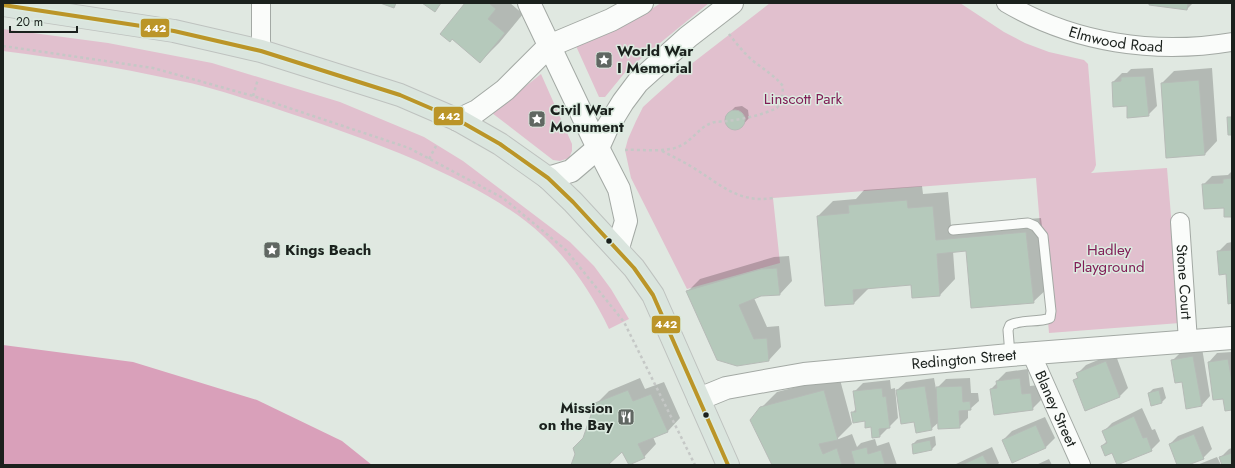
<svg xmlns="http://www.w3.org/2000/svg" width="1235" height="468" viewBox="0 0 1235 468" font-family="Jost,sans-serif">
<style>
.green{fill:#e1c0ce}
.water{fill:#d9a0ba}
.shadow{fill:#0003}
.building{fill:#b5c9bb;stroke:#b6bbb7}
.lines{fill:none;stroke-linecap:round;stroke-linejoin:round}
.service-casing{stroke:#a3a9a4;stroke-width:11}
.minor-casing{stroke:#a3a9a4;stroke-width:20}
.tertiary-casing{stroke:#a3a9a4;stroke-width:24}
.primary-casing{stroke:#bec2bf;stroke-width:24}
.path{stroke:#c5c8c6;stroke-width:2.5;stroke-dasharray:3 3;stroke-linecap:butt}
.service{stroke:#fafcfa;stroke-width:9}
.minor{stroke:#fafcfa;stroke-width:18}
.tertiary{stroke:#fafcfa;stroke-width:22}
.primary{stroke:#dae5de;stroke-width:22}
.bus-1-casing{stroke:#dcebe0;stroke-width:7}
.bus-1{stroke:#bb9528;stroke-width:4}
.bus-dot{fill:#1b211d;stroke:#dcebe0;stroke-width:1.5}
.labels{text-anchor:middle;dominant-baseline:central;stroke-width:3;stroke-linejoin:round;paint-order:stroke}
.street-label{font-size:15px;fill:#1b211d;stroke:#dcebe0}
.poi-label{font-size:15px;font-weight:bold;fill:#1b211d;stroke:#dcebe0;text-anchor:start}
.park-label{font-size:15px;fill:#801d56;stroke:#dcebe0}
.line-badge{stroke:#dcebe0;stroke-width:1.5}
.badge-label{font-size:11px;text-anchor:middle;font-weight:bold;fill:#fff}
</style>
<rect width="100%" height="100%" fill="#e0e8e1"/>
<path class="green" d="M661,3H709L627,70L605,97H599L576,46L640,16Z
M770,3H960L1004,32L1025,43L1049,52L1084,60L1088,64L1096,165L1094,170L1091,173L1167,168L1180,323L1049,333L1036,178L773,198L780,263L687,289L631,178L625,150L628,139L636,121L643,107L655,96L690,65Z
M3,29L108,43L212,63L340,102L424,137L463,161L570,242L594,266L611,289L629,319L609,329C593,295 570,261 543,236C508,203 461,181 418,161C369,140 319,123 268,106C236,96 204,85 171,79C116,67 59,58 3,51Z
M541,74L572,144V151L569,158L560,161L553,160L492,113Z"/>
<path class="water" d="M3,345L133,362L257,400L342,441L372,465H3Z"/>
<path class="shadow" d="M467,3H510L523,14L499,43L480,62Z
M1150,3H1193L1187,9Z
M1153,68L1157,106L1148,115L1128,104L1113,82L1122,73H1127L1131,69Z
M1212,68L1217,141L1205,154L1162,83L1174,71Z
M742,106L748,110L749,118L740,128L732,129L726,124L725,117L735,107Z
M1232,171V215L1203,185L1212,176L1228,175Z
M922,186L923,194L948,192L951,225L1041,218L1049,287L1033,302L967,250L953,251L955,279L940,295L913,297L911,284L869,288L854,303L818,216L833,201L856,199L864,190Z
M1232,242V302L1227,273L1218,252L1227,243Z
M789,256L792,281L780,294L760,295L754,298L767,327L779,326L781,347L769,360L687,292L700,279L774,257Z
M1202,348L1210,396L1202,405L1182,380L1172,361L1181,352Z
M1232,352V409L1224,398L1209,362L1217,353Z
M1115,353L1128,388L1120,396L1074,381L1078,377L1077,374L1086,365Z
M1028,369L1030,386L1039,385L1041,400L1032,409L991,389L997,383V381L1006,372Z
M839,376L852,424L836,440L852,434L857,447L861,443L875,439L877,446L889,442L897,465H773L761,408L777,392Z
M640,378L645,389L664,382L680,418L668,431L653,437L656,444L644,457L623,450L606,465H572L584,439L596,404L609,391Z
M934,378L936,389L946,379L970,378L971,393H978L979,401L970,409L968,410V418L959,427L939,422L931,429L915,421L897,390L906,382Z
M890,380L891,389L895,388L898,418L880,436L866,420L852,413L857,408L854,392L863,383Z
M1163,387L1166,398L1162,402L1152,405L1149,393L1153,389Z
M1142,408L1152,430L1155,429L1160,441L1151,450L1113,452L1102,446L1107,441L1103,432L1112,423Z
M1045,417L1055,438L1046,447L1013,462L1003,440L1012,431Z
M1203,426L1212,449L1203,458L1185,465H1178L1170,444L1178,436Z
M935,436L936,445L932,449L913,444L917,440Z
M992,447L999,463L997,465H954Z
M1232,448V465H1223L1221,457L1229,449Z
M1217,457L1221,465H1197Z
M1049,459L1052,465H1036Z"/>
<path class="building" d="M380,3H396L394,8Z
M422,3H441L435,12Z
M465,3H489L496,9L488,19L505,33L480,63L452,39L450,42L440,34Z
M1149,3H1188L1187,10L1149,5Z
M1145,76L1149,116L1127,118V106L1113,107L1112,82L1121,81V77Z
M1199,80L1205,155L1166,158L1161,83Z
M725 120a10 10 0 1 1 20 0a10 10 0 1 1-20 0Z
M1227,117H1232V135H1228Z
M1232,178V217H1224V208L1204,209L1202,184L1223,183V179Z
M907,200L908,208L933,206L936,240L1026,232L1034,303L971,308L966,251L937,254L940,296L912,298L911,285L853,290L854,304L825,306L817,216L849,213L848,205Z
M1232,250V303L1228,304L1226,274L1219,275L1217,251Z
M777,268L780,295L761,296L739,305L754,339L767,338L769,361L737,366L717,360L686,291L761,269Z
M1193,356L1202,406L1186,409L1182,382L1175,383L1171,360Z
M1228,359L1232,381V410L1225,411L1223,399L1213,400L1208,362Z
M1106,361L1120,397L1085,411L1073,380L1078,378L1076,373Z
M1020,378L1022,394L1031,393L1033,410L994,415L990,389L997,388L996,381Z
M925,386L932,430L916,433L914,422L901,424L896,390Z
M962,386L963,402L970,401L971,410L959,411L960,428L938,429L936,387Z
M882,388L883,397L886,396L890,428L879,429L880,437L872,438L871,427L865,428V421L853,423L851,412H856L853,391Z
M628,390L633,401L651,394L668,432L638,444L645,458L629,465L622,452L608,465H571L575,454L573,448L583,438L595,403Z
M824,390L838,440L819,444L823,454L837,448L842,465H772L750,420L760,407Z
M1159,390L1162,403L1151,406L1148,393Z
M1134,416L1143,438L1147,437L1152,451L1117,465L1112,453L1105,456L1101,446L1107,443L1102,431Z
M1036,425L1046,448L1012,463L1002,440Z
M1194,434L1204,459L1188,465H1177L1169,444Z
M930,440L932,450L913,454L912,444Z
M867,447L868,454L881,450L885,465H855L851,451Z
M1232,453V465H1222L1219,457Z
M983,455L988,465H962Z"/>
<g class="lines">
<g class="service-casing">
<path id="service" d="M953,230L1028,223L1035,226L1043,236L1051,311L1050,318C1037,323 1023,319 1010,325L1008,330L1010,355"/>
</g>
<g class="minor-casing">
<g id="minor">
<path d="M261,3V51"/>
<path id="s1" d="M1006,3C1074,43 1155,55 1232,42"/>
<path id="s2" d="M1180,222L1188,341"/>
<path id="s3" d="M1031,353L1081,465"/>
</g>
</g>
<g class="tertiary-casing">
<g id="tertiary">
<path d="M529,3L598,148L619,189L626,221L618,248"/>
<path d="M458,120L477,111L505,90L549,46L611,20L642,3"/>
<path d="M548,178L571,171L598,148L607,128L623,102L638,82L688,37L732,3"/>
<path id="s4" d="M699,399L726,388L804,374L1010,355L1232,338"/>
</g>
</g>
<g class="primary-casing">
<path id="primary" d="M3,5L174,31L261,51L400,95L458,120L500,144L548,178L573,202L634,268L653,295L728,465"/>
</g>
<path class="path" d="M3,46L153,68L253,96L409,148L503,198L566,250L624,322L695,465
M253,96L258,79
M625,150C641,149 665,153 680,146C692,141 699,127 712,123C716,121 722,122 727,121C744,119 762,115 777,108L782,99L783,86C774,75 763,69 752,60C743,52 736,43 729,34
M662,151C672,156 682,161 692,167C719,183 738,204 773,198
M429,159L436,146"/>
<use href="#service" class="service"/>
<use href="#minor" class="minor"/>
<use href="#tertiary" class="tertiary"/>
<use href="#primary" class="primary"/>
<g class="bus-1-casing">
<path id="bus-1" d="M3,5L174,31L261,51L400,95L458,120L500,144L548,178L573,202L634,268L653,295L728,465"/>
</g>
<use href="#bus-1" class="bus-1"/>
</g>
<defs>
<g id="sight-square" transform="scale(0.9)"><rect x="-9" y="-9" width="18" height="18" rx="4" fill="#606762" stroke="#dcebe0"/><path d="M0-6L1.8-2.2L6-1.7L2.9 1.2L3.7 5.4L0 3.3L-3.7 5.4L-2.9 1.2L-6-1.7L-1.8-2.2Z" fill="#fff"/></g>
<g id="restaurant-square" transform="scale(0.9)"><rect x="-9" y="-9" width="18" height="18" rx="4" fill="#606762" stroke="#dcebe0"/><path d="M-5-6h1v4h1v-4h1v4h1v-4h1v5L-1.5 .5V6h-2V.5L-5-1ZM5-6V6H3V1.5H1.5Q1.5-4 5-6Z" fill="#fff"/></g>
</defs>
<g fill-rule="evenodd">
<use href="#sight-square" x="604" y="60"/>
<use href="#sight-square" x="537" y="119"/>
<use href="#sight-square" x="272" y="250"/>
<use href="#restaurant-square" x="626" y="417"/>
</g>
<g class="bus-dot">
<circle cx="609" cy="241" r="3.5"/>
<circle cx="706" cy="415" r="3.5"/>
</g>
<g class="labels">
<g class="street-label">
<text stroke="none"><textPath href="#s1" startOffset="117">Elmwood Road</textPath></text>
<text stroke="none"><textPath href="#s2" startOffset="60">Stone Court</textPath></text>
<text stroke="none"><textPath href="#s4" startOffset="269">Redington Street</textPath></text>
<text stroke="none"><textPath href="#s3" startOffset="61">Blaney Street</textPath></text>
</g>
<g class="poi-label">
<text x="617" y="51">World War<tspan x="617" dy="17">I Memorial</tspan></text>
<text x="550" y="110">Civil War<tspan x="550" dy="17">Monument</tspan></text>
<text x="285" y="250">Kings Beach</text>
<text x="613" y="408" text-anchor="end">Mission<tspan x="613" dy="17">on the Bay</tspan></text>
</g>
<g class="park-label">
<text x="803" y="99">Linscott Park</text>
<text x="1109" y="250">Hadley<tspan x="1109" dy="17">Playground</tspan></text>
</g>
</g>
<g class="line-badge">
<rect x="140" y="18" width="30" height="20" rx="4" fill="#bb9528"/>
<rect x="433" y="106" width="31" height="20" rx="4" fill="#bb9528"/>
<rect x="651" y="315" width="30" height="19" rx="4" fill="#bb9528"/>
</g>
<g class="badge-label">
<text x="155" y="32">442</text>
<text x="449" y="120">442</text>
<text x="666" y="328">442</text>
</g>
<rect width="1235" height="468" fill="none" stroke="#1b211d" stroke-width="8"/>
<path d="M10 26v6h67v-6" fill="none" stroke="#1b211d" stroke-width="2"/>
<text x="16" y="26" font-size="12" fill="#1b211d" stroke="#dcebe0" stroke-width="3" paint-order="stroke">20 m</text>
</svg>
